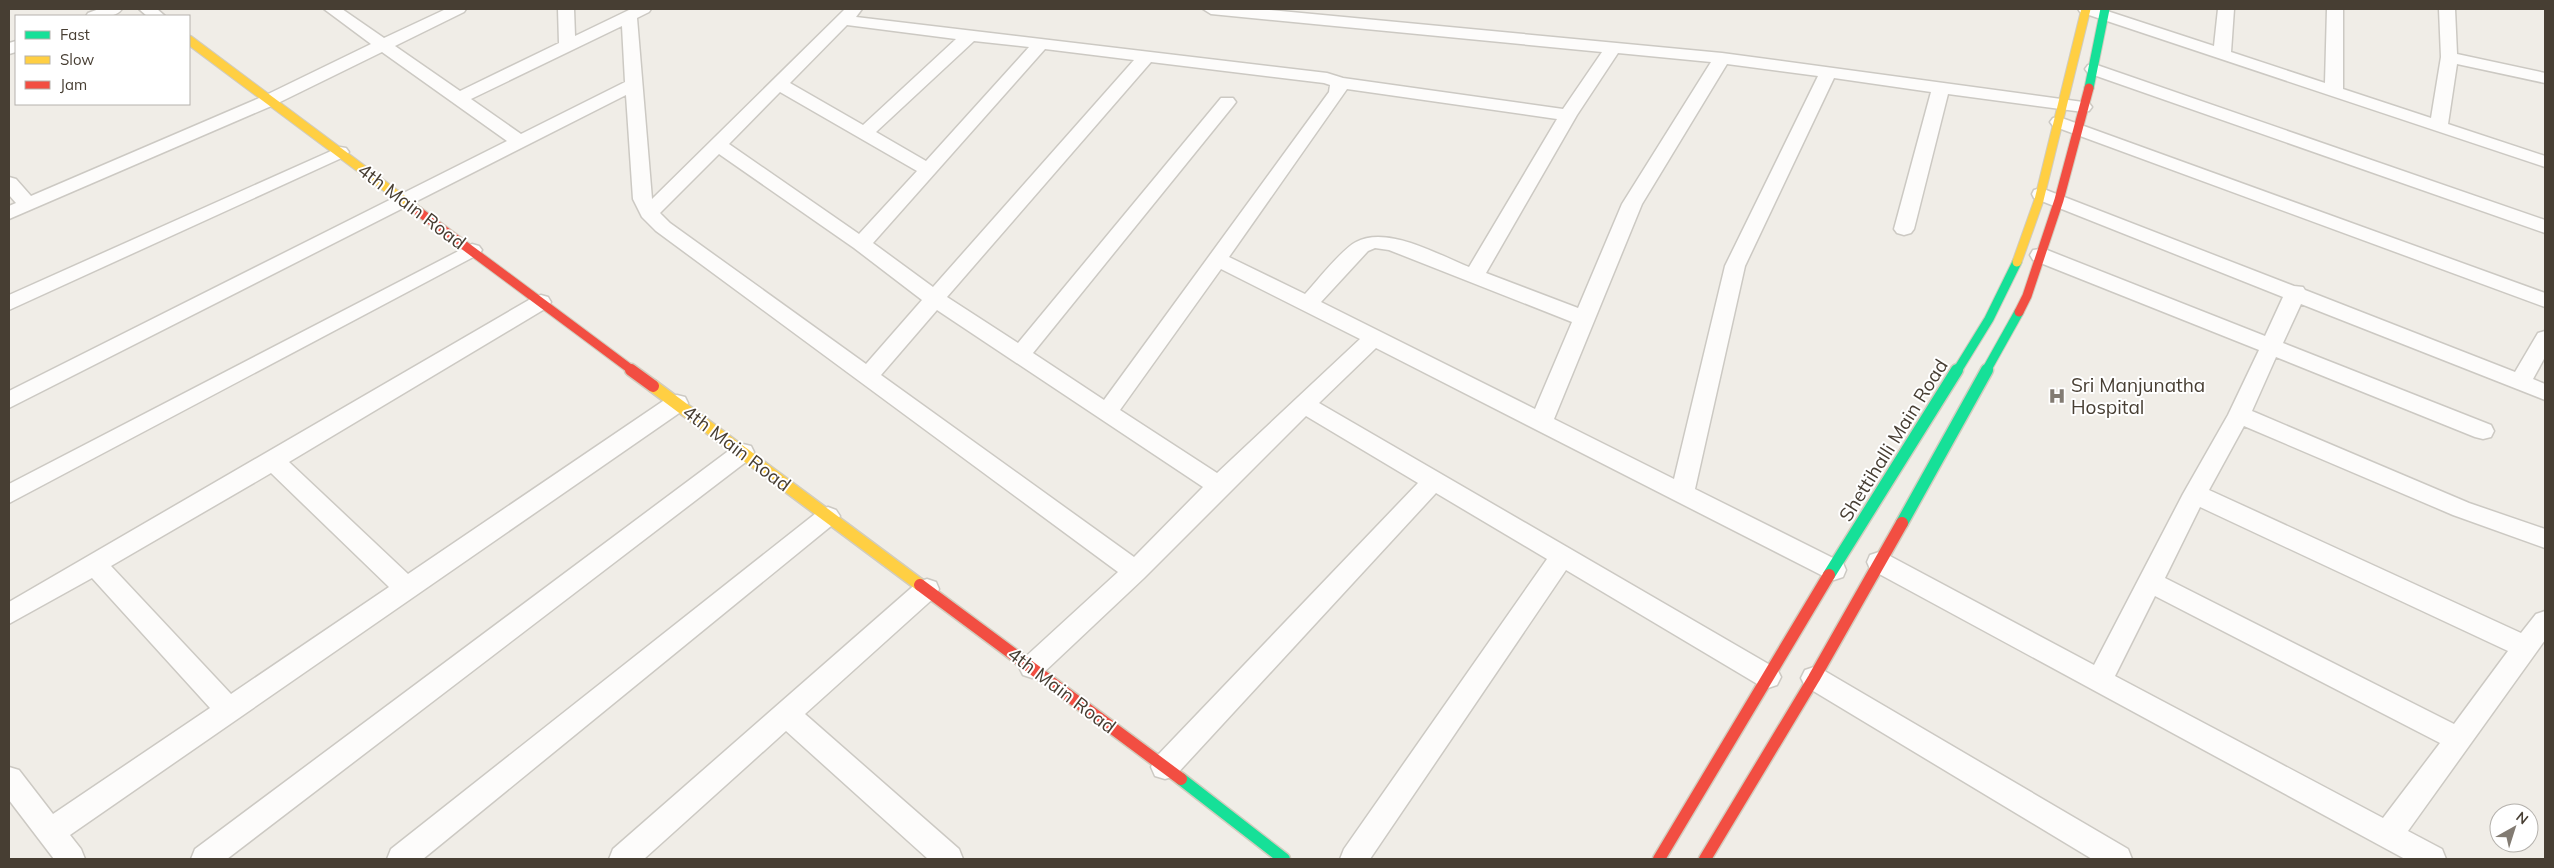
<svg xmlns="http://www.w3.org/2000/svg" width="2554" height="868" viewBox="0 0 2554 868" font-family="Mulish,sans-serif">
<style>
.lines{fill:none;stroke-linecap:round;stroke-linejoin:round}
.street-casing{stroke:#ccc9c3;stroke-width:3}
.fast-far1-casing{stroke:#d1ccbe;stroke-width:11}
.fast-casing{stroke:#d1ccbe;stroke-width:15}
.slow-far1-casing{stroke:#d1ccbe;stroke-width:11}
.slow-casing{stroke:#d1ccbe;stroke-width:15}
.jam-far1-casing{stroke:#d1ccbe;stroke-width:11}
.jam-casing{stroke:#d1ccbe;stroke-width:15}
.street{fill:#fdfcfb;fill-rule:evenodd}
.fast-far1{stroke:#16e098;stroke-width:9}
.fast{stroke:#16e098;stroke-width:12}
.slow-far1{stroke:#ffcf43;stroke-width:9}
.slow{stroke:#ffcf43;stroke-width:12}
.jam-far1{stroke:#f24e42;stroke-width:9}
.jam{stroke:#f24e42;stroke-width:12}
.labels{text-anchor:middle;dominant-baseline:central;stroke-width:4;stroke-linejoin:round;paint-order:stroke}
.street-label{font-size:19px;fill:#473e33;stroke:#fff}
.poi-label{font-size:19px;fill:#473e33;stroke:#fff;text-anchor:start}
</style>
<rect width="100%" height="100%" fill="#f0ede7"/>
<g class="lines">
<g class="street-casing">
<path id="street" d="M99,9H122C115,19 97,17 86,16L88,13Z
M139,9H157L165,16H147Z
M324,9H342L384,38L446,9H466L464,12L395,46L460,91L559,43L558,9H574L575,36L631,9H651L649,12L637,18L652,199L845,9H862L856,17L1327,73L1343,78L1563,109L1602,52L1211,14L1203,9H1259L1722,53L2083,102L2089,103L2092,107L2089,111L2083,112L1948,94L1914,229L1911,233L1904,235L1897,233L1894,229L1931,92L1834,78L1745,266L1695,489L1843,563L1846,570L1843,577L1834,580L1825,577L1376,348L1319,403L1777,669L1781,677L1777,685L1768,688L1759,685L1566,570L1370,859H1340L1344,849L1547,559L1436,493L1175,776L1165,779L1155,776L1151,767L1155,758L1418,483L1306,416L1144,578L1041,675L1032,678L1023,675L1019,667L1023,659L1118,572L656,231L642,217L633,199L626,95L9,408V391L507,141L382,52L276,104L9,219V206L16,203L9,195V177L16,179L31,196L264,96L371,44ZM847,25L956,39L863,125L790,83ZM622,26L625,82L521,134L471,99ZM974,41L1029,47L926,161L876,132ZM1045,49L1134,60L933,287L873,243ZM1618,53L1711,62L1622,204L1578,308L1486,273L1577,115ZM1151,62L1324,83L1330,85L1329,92L1104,400L1033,353L1233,106L1236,102L1233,98H1221L1018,343L947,297ZM1727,64L1818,76L1725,266L1674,479L1554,419L1642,204ZM1347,89L1557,119L1469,267C1439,255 1387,225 1356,242C1342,249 1317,281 1305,294L1229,257ZM780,92L917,171L859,234L729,144ZM719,154L854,248L922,300L866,364L670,223L660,213ZM1375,248L1389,250L1572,322L1535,409L1321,302L1368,251ZM1221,269L1360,339L1217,473L1120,410ZM937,310L1203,487L1134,557L881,375Z
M2078,9H2101L2214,46L2218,9H2234L2231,52L2325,83L2327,9H2343V89L2431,118L2441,57L2439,9H2455L2457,54L2545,73V83L2457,64L2448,124L2545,156V167L2080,12Z
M16,41V52L9,54V43Z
M2094,64L2545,220V233L2088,73L2085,69L2088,65Z
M2059,117L2545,293V307L2053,126L2050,122L2053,118Z
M340,147L346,148L349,152L346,156L9,310V295Z
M2041,188L2294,286L2303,287L2305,290L2515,372L2538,333L2545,331V357L2533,379L2545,384V400L2301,304L2283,343L2491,425L2494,431L2491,437L2483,439L2475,437L2276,357L2252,411L2469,503L2545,529V548L2453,515L2244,426L2209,490L2521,633L2536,614L2545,611V640L2408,831L2442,849L2446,859H2405L1870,569L1867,562L1870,555L1879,552L1888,555L2094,665L2183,494L2228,415L2259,350L2033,260L2030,255L2033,250L2040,249L2047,250L2265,336L2283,297L2034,198L2032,194L2034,190ZM2200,507L2508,651L2454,724L2165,578ZM2155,596L2440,743L2383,818L2115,676Z
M472,244L479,246L482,250L479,254L9,503V484Z
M541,295L548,297L551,302L548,307L289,462L408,574L669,397L677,395L685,397L688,403L685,409L70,835L81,849L85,859H54L9,800V767L19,770L53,814L210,708L92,578L9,624V602L534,297ZM271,473L389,587L231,694L111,566Z
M743,444L751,446L754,452L751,458L227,859H191L195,849L735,446Z
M828,507L836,510L840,516L836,522L423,859H387L391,849L820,510Z
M927,579L936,582L939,589L936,596L805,714L959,849L963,859H928L786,731L644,859H609L613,849L918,582Z
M1814,667L1823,670L2128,849L2132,859H2092L1805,686L1801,678L1805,670Z"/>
</g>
<g class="fast-far1-casing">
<path id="fast-far1" d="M2089,88L2105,9
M1957,371L1989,319L2017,262
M1986,371L2019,312"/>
</g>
<g class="fast-casing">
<path id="fast" d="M1902,523L1987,370
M1829,575L1957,370
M1181,779L1284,859"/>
</g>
<g class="slow-far1-casing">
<path id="slow-far1" d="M189,40L418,211
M2017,262L2039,200L2086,9"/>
</g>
<g class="slow-casing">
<path id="slow" d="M653,386L920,585"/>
</g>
<g class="jam-far1-casing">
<path id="jam-far1" d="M418,211L633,371
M2019,312L2027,296L2059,200L2089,88"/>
</g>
<g class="jam-casing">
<path id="jam" d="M631,370L653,386
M920,585L1181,779
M1659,859L1829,575
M1705,859L1814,678L1902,523"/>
</g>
<use href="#street" class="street"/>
<use href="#fast-far1" class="fast-far1"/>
<use href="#fast" class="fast"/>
<use href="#slow-far1" class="slow-far1"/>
<use href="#slow" class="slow"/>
<use href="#jam-far1" class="jam-far1"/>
<use href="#jam" class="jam"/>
</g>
<defs>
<g id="hospital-bare" transform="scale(1.35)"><path d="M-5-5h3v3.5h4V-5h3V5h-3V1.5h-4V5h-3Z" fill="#827b72" stroke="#fff" stroke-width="2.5" paint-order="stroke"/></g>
</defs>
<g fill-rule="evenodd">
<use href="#hospital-bare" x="2057" y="396"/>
</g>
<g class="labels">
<g class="street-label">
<text transform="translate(412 206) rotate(37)">4th Main Road</text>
<text transform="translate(1893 440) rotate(-58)">Shettihalli Main Road</text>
<text transform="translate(737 448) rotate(37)">4th Main Road</text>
<text transform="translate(1062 690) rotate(37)">4th Main Road</text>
</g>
<g class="poi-label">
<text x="2071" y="385">Sri Manjunatha<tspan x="2071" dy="22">Hospital</tspan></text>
</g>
</g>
<rect width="2554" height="868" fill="none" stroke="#473e33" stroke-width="20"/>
<rect x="15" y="15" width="175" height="90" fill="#ffffff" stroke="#b5b2ad"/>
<rect x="25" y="31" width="25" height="8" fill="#16e098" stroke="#b5b2ad"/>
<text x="60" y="40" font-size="15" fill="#473e33">Fast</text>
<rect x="25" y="56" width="25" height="8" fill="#ffcf43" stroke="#b5b2ad"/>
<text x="60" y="65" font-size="15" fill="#473e33">Slow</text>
<rect x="25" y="81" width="25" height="8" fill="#f24e42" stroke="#b5b2ad"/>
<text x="60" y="90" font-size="15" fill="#473e33">Jam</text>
<g transform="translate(2514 828) rotate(39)"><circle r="24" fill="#ffffff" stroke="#b5b2ad"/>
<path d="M0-4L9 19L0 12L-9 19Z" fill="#827b72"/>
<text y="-8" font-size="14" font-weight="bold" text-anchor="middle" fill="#473e33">N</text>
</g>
</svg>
